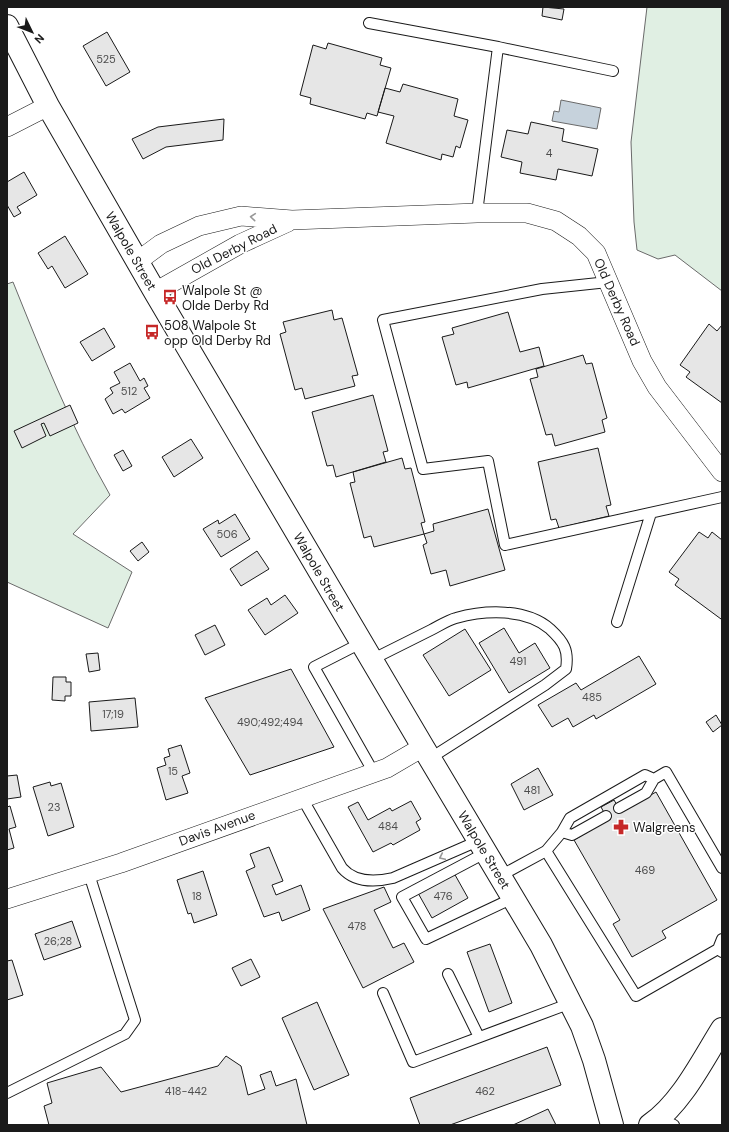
<svg xmlns="http://www.w3.org/2000/svg" width="729" height="1132" viewBox="0 0 729 1132" font-family="'DM Sans',sans-serif">
<style>
.green{fill:#e0efe3;stroke:#6a6a6a}
.water{fill:#c6d2dc;stroke:#6a6a6a}
.building{fill:#e6e6e6;stroke:#1a1a1a}
.lines{fill:none;stroke-linecap:round;stroke-linejoin:round}
.lane-casing{stroke:#1a1a1a;stroke-width:12}
.street-casing{stroke:#1a1a1a;stroke-width:20}
.secondary-casing{stroke:#1a1a1a;stroke-width:24}
.lane{stroke:#fff;stroke-width:10}
.street{stroke:#fff;stroke-width:19}
.secondary{stroke:#fff;stroke-width:22}
.oneway{stroke:#989898}
.labels{text-anchor:middle;dominant-baseline:central;stroke-width:3;stroke-linejoin:round;paint-order:stroke}
.number-label{font-size:11px;fill:#4d4d4d}
.street-label{font-size:13px;fill:#1a1a1a;stroke:#fff}
.poi-label{font-size:13px;fill:#1a1a1a;stroke:#fff;text-anchor:start}
</style>
<rect width="100%" height="100%" fill="#fff"/>
<path class="green" d="M647,7H722V291L675,255L658,259L637,250L634,222L631,142Z
M13,282C42,354 71,427 110,495L73,534L132,572L108,628L7,582V284Z"/>
<path class="water" d="M561,100L601,108L597,129L552,121L554,111L559,112Z"/>
<path class="building" d="M543,7L564,9L562,20L542,16Z
M107,32L130,72L106,86L83,46Z
M328,43L382,58L380,65L391,68L377,116L367,113L365,119L310,104L311,98L300,95L313,45L326,49Z
M403,84L458,99L454,116L468,120L460,148L456,146L453,157L442,154L441,160L386,143L394,116L378,112L385,88L400,92Z
M224,119L223,140L166,147L143,159L132,139L158,127Z
M531,122L564,129L562,141L598,149L592,176L558,169L556,180L520,173L522,162L501,157L507,130L528,134Z
M24,172L37,195L17,207L21,213L14,217L7,205V182Z
M65,236L88,274L65,288L52,266L48,269L38,253Z
M332,310L334,320L342,318L358,375L352,376L355,386L305,399L302,388L295,390L280,334L286,332L283,322Z
M508,312L520,352L539,347L544,366L468,388L467,382L456,385L442,337L454,334L452,328Z
M709,324L717,331L722,325V403L686,377L690,372L680,365Z
M104,328L115,347L92,361L80,342Z
M583,355L586,364L592,363L607,418L602,420L605,432L555,446L552,434L546,435L530,379L538,377L536,369Z
M130,363L140,381L144,378L148,386L144,388L150,398L125,413L122,409L113,414L105,399L113,393L110,388L120,383L114,372Z
M373,395L388,451L383,452L386,462L336,477L333,465L327,466L312,412Z
M70,405L78,423L50,436L44,423L41,424L46,436L22,448L14,431Z
M191,439L203,458L174,477L162,457Z
M598,448L611,505L606,506L609,516L559,528L556,519L551,520L538,462Z
M123,450L132,466L123,471L114,455Z
M402,458L405,469L411,468L425,522L421,523L424,534L374,547L371,536L364,538L350,483L355,482L353,472Z
M488,509L505,570L450,586L446,570L431,574L423,545L427,543L424,534L434,531L433,524Z
M235,514L250,539L221,557L203,529L218,520L219,524Z
M699,532L708,538L712,532L722,540V617L721,619L675,585L679,579L669,572Z
M142,542L149,552L138,561L130,551Z
M257,551L269,569L241,586L230,569Z
M285,595L298,613L265,635L248,610L267,598L271,605Z
M215,625L225,645L205,655L195,635Z
M504,628L519,653L535,643L550,668L509,693L479,643Z
M465,629L491,670L449,696L423,655Z
M98,653L100,670L89,672L86,654Z
M639,656L656,684L596,719L594,715L573,727L568,718L552,727L538,705L576,683L581,690Z
M291,669L334,747L250,775L205,698Z
M53,677H66V682H71V696H65V701L52,700Z
M135,698L138,727L91,731L89,702Z
M716,715L722,725L713,732L706,722Z
M181,745L190,773L182,776L188,793L166,800L157,768L166,765L164,758L170,756L168,749Z
M538,768L553,795L524,810L511,784Z
M17,775L21,797L7,799V776Z
M50,782L51,786L61,783L74,827L48,836L33,787Z
M656,792L717,900L662,931L666,938L632,957L613,924L620,920L574,840L608,820L601,807L614,800L621,812Z
M411,801L421,819L416,822L420,830L393,845L391,843L373,852L348,807L358,802L368,820L390,808L392,811Z
M10,806L16,827L9,829L14,848L7,850V807Z
M269,847L283,881L272,885L276,895L301,885L310,910L282,921L279,912L264,917L246,871L255,867L250,854Z
M203,871L217,915L194,923L191,913L188,914L177,880Z
M454,873L468,898L432,918L418,893Z
M384,887L391,902L374,910L393,948L404,943L414,962L363,988L323,909Z
M72,921L81,947L44,960L35,934Z
M490,944L512,1003L489,1012L467,952Z
M251,959L260,977L241,986L232,968Z
M12,960L23,995L7,1000V961Z
M317,1002L349,1075L314,1090L282,1018Z
M547,1047L561,1085L450,1125H420L410,1098Z
M226,1056L241,1066L248,1095L265,1089L260,1075L271,1071L276,1086L296,1079L307,1125H49L44,1106L52,1103L47,1083L101,1067L121,1092L218,1066Z
M548,1109L556,1125H513Z"/>
<g class="lines">
<g class="lane-casing">
<path id="lane" d="M369,23L498,47L477,213
M498,47L613,71
M608,282L542,289L383,320L423,469L488,461L505,545L722,497
M617,622L651,513
M361,643L314,667L374,773
M371,660C391,650 411,640 431,630C439,626 448,620 456,618C485,610 526,608 550,629C564,642 569,650 566,669L545,685L429,759
M302,798L342,868C355,883 376,882 393,878L478,841
M619,808L646,793L654,779
M562,832L572,835L606,816
M546,851L562,832L570,818L645,775L654,779L666,772L722,868
M485,853L402,897L426,939L513,898
M500,876L546,851L636,996L718,949L722,952
M718,949L722,939
M448,974L479,1037
M383,993L413,1062L571,1003
M7,1093L125,1034L135,1020L89,874
M660,1118L674,1125"/>
</g>
<g class="street-casing">
<path id="street" d="M7,127L48,106
M138,261L161,244L199,226L241,216L292,220L477,213H527L556,221L579,236L596,253L642,361L657,387L722,472
M155,292L240,244L288,222
M7,899L121,863L387,768L423,747"/>
</g>
<g class="secondary-casing">
<path id="secondary" d="M7,26L48,106L155,292L423,747L541,945L582,1026L594,1060L612,1125
M650,1125C681,1104 702,1061 722,1029"/>
</g>
<use href="#lane" class="lane"/>
<use href="#street" class="street"/>
<use href="#secondary" class="secondary"/>
</g>
<defs><path id="oneway-chevron" d="M-2-3.5L2.5 0L-2 3.5" fill="none" stroke-width="1.6" stroke-linecap="round" stroke-linejoin="round"/></defs>
<g class="oneway">
<use href="#oneway-chevron" transform="translate(253 217) rotate(-175)"/>
<use href="#oneway-chevron" transform="translate(442 857) rotate(155)"/>
</g>
<defs>
<g id="bus-bare" transform="scale(1.2)"><path d="M-5-6H5V4H4V6H2V4H-2V6H-4V4H-5ZM-3.5-4V0h7V-4ZM-3.5 1.2v1.5H-2V1.2ZM2 1.2v1.5H3.5V1.2Z" fill="#c62828" stroke="#fff" stroke-width="2.5" paint-order="stroke"/></g>
<g id="pharmacy-bare" transform="scale(1.2)"><path d="M-2-6h4v4h4v4h-4v4h-4v-4h-4v-4h4Z" fill="#c62828" stroke="#fff" stroke-width="2.5" paint-order="stroke"/></g>
</defs>
<g fill-rule="evenodd">
<use href="#bus-bare" x="170" y="297"/>
<use href="#bus-bare" x="152" y="332"/>
<use href="#pharmacy-bare" x="621" y="827"/>
</g>
<g class="labels">
<g class="number-label">
<text x="106" y="59">525</text>
<text x="549" y="153">4</text>
<text x="129" y="391">512</text>
<text x="227" y="534">506</text>
<text x="518" y="661">491</text>
<text x="592" y="697">485</text>
<text x="113" y="714">17;19</text>
<text x="270" y="722">490;492;494</text>
<text x="173" y="771">15</text>
<text x="532" y="790">481</text>
<text x="54" y="807">23</text>
<text x="388" y="826">484</text>
<text x="645" y="870">469</text>
<text x="197" y="896">18</text>
<text x="443" y="896">476</text>
<text x="357" y="926">478</text>
<text x="58" y="941">26;28</text>
<text x="186" y="1091">418-442</text>
<text x="485" y="1091">462</text>
</g>
<g class="street-label">
<text transform="translate(234 249) rotate(-27)">Old Derby Road</text>
<text transform="translate(131 251) rotate(60)">Walpole Street</text>
<text transform="translate(617 302) rotate(66)">Old Derby Road</text>
<text transform="translate(319 572) rotate(60)">Walpole Street</text>
<text transform="translate(217 828) rotate(-20)">Davis Avenue</text>
<text transform="translate(484 850) rotate(59)">Walpole Street</text>
</g>
<g class="poi-label">
<text x="182" y="290">Walpole St @<tspan x="182" dy="15">Olde Derby Rd</tspan></text>
<text x="164" y="325">508 Walpole St<tspan x="164" dy="15">opp Old Derby Rd</tspan></text>
<text x="633" y="827">Walgreens</text>
</g>
</g>
<rect width="729" height="1132" fill="none" stroke="#1a1a1a" stroke-width="16"/>
<g transform="translate(32 32) rotate(133)" stroke="#ffffff" stroke-width="3" paint-order="stroke">
<path d="M0-3L7 15L0 10L-7 15Z" fill="#1a1a1a"/>
<text y="-6" font-size="11" font-weight="bold" text-anchor="middle" fill="#1a1a1a">N</text>
</g>
</svg>
